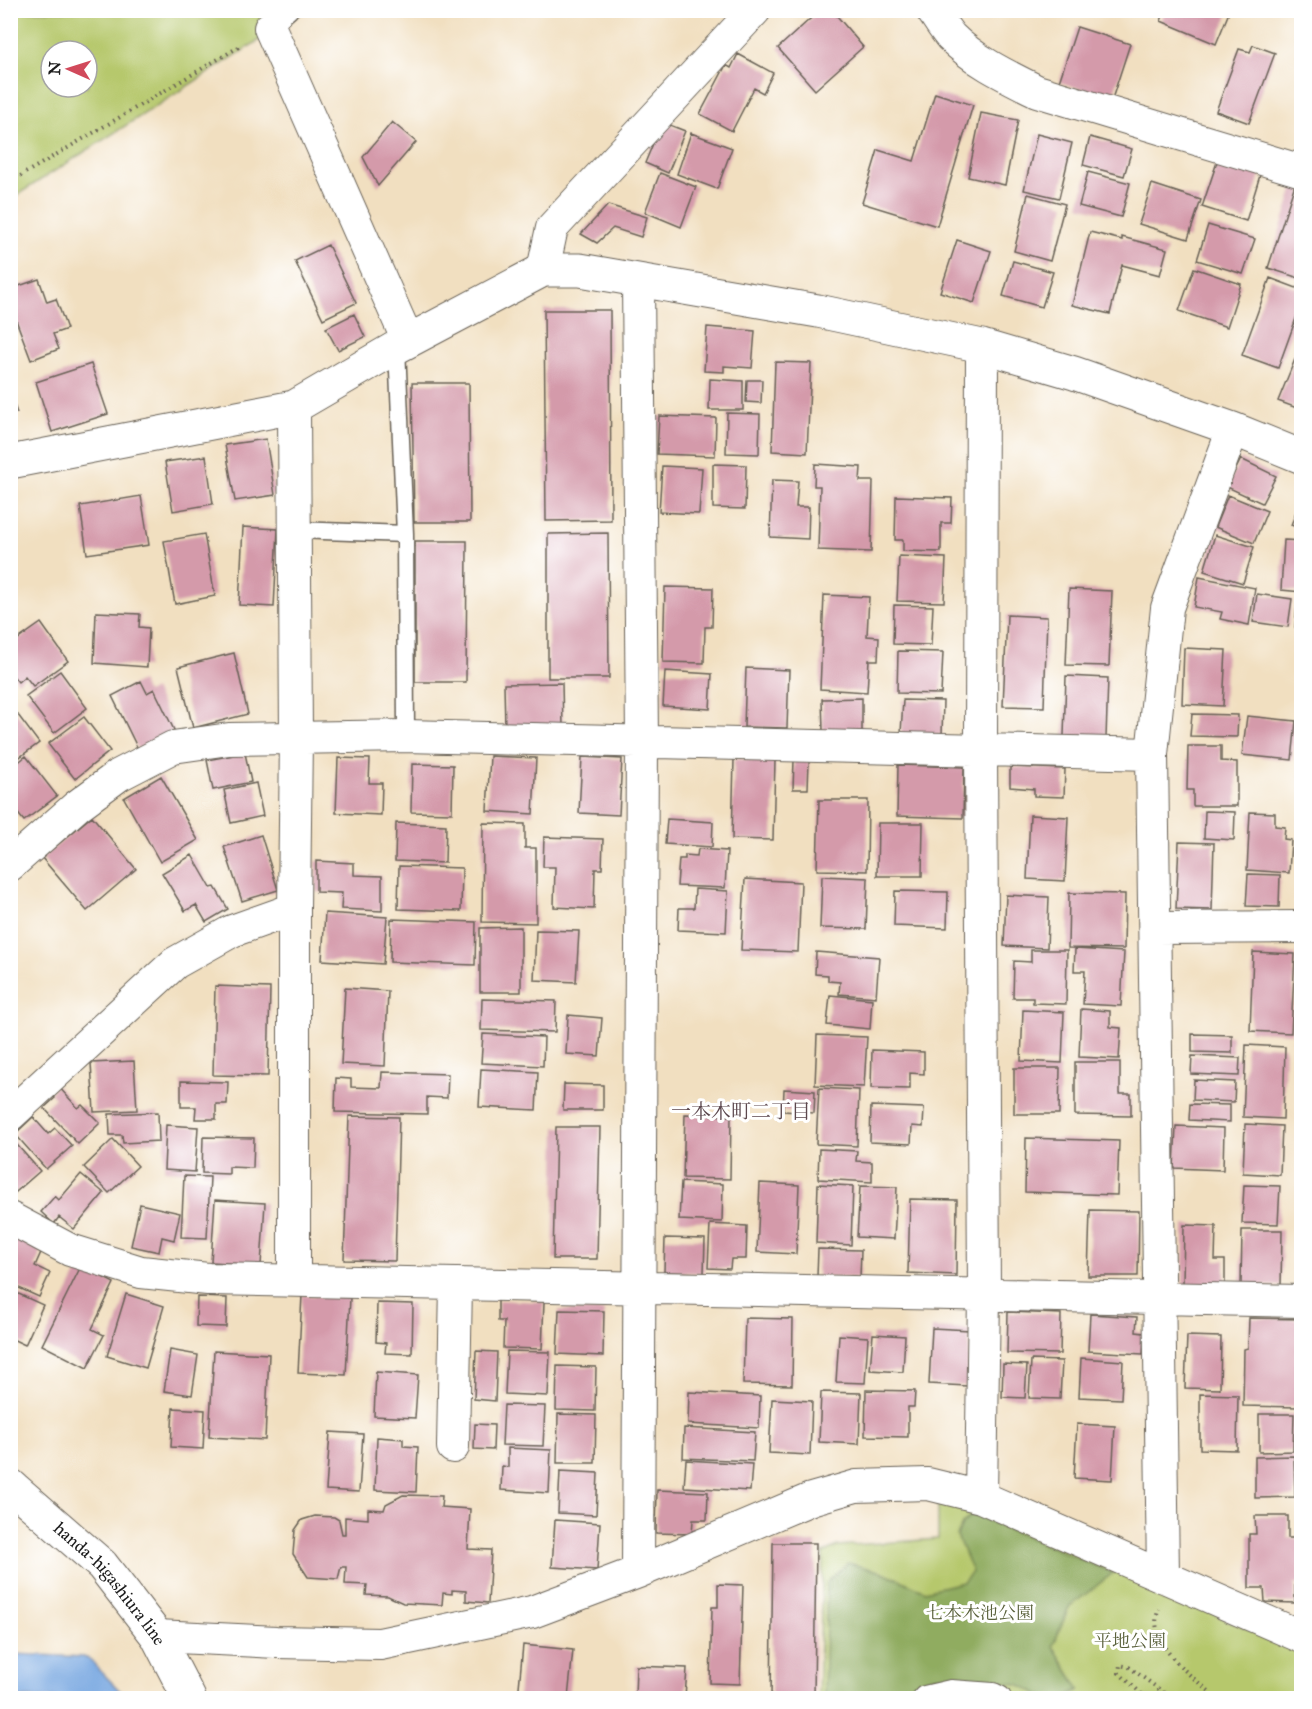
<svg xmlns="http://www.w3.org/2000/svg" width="1312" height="1709" viewBox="0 0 1312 1709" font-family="'IM FELL Great Primer','Noto Serif JP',serif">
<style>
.green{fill:#b6c86c;stroke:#697244;stroke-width:1.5;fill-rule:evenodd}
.forest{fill:#90ac60;stroke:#56643e;stroke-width:1.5}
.water{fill:#76a6e0;stroke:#49617e;stroke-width:1.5}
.building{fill:#d49aaa}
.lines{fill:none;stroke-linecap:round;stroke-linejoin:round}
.service-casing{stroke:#676055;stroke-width:19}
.pedestrian-casing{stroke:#676055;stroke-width:26}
.minor-casing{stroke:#676055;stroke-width:34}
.tertiary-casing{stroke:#676055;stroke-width:35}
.secondary-casing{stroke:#676055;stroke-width:35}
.path{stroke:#676055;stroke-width:4;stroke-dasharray:1.5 4.5;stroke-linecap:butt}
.service{stroke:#fff;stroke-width:16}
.pedestrian{stroke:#fff;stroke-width:24}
.minor{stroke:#fff;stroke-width:32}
.tertiary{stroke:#fff;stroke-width:33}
.secondary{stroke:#fff;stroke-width:33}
.labels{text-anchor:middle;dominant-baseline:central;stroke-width:6;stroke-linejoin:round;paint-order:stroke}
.street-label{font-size:18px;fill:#1c1c1c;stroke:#fff}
.park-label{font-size:18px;fill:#5a613c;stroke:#fff}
.neighbourhood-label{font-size:20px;fill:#5c484e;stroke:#fff}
</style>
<rect width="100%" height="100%" fill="#fff"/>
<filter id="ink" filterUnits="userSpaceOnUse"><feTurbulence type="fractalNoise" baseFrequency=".0167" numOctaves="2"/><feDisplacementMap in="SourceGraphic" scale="12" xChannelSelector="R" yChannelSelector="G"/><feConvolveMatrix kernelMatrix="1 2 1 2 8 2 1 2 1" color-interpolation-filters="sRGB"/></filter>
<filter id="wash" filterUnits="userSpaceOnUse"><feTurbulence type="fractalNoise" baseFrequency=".008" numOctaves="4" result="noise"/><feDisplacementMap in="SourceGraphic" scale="24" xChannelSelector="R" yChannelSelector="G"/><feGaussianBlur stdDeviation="1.35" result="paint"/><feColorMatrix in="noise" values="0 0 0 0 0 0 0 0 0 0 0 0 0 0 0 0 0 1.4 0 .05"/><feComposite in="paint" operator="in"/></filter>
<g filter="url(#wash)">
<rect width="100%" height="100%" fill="#f1dfc0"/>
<path class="green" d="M11,11H305L11,199ZM51,51H87V87H51Z
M938,1503L967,1506L1301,1652V1698H818L823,1553L838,1546L938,1539Z"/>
<path class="forest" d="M973,1514L1113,1573L1069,1607L1053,1646L1080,1690L1063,1698H1047L1018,1684L935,1676L888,1695L887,1698H824L827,1582L848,1563L883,1572L925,1591L963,1582L972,1572L957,1536L962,1524Z"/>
<path class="water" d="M11,1654L87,1657L127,1698H11Z"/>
<g id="blocks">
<path class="building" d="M820,10H832L863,47L815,90L778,48Z
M1165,10H1230L1216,44L1161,21Z
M1077,27L1130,44L1112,99L1059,82Z
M1253,45L1275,53L1249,123L1216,111L1239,49L1250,52Z
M738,54L773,73L763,93L754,88L732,131L700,114L726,65L731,68Z
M935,93L973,105L937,226L862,203L878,150L914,161Z
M981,113L1018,120L1005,185L968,177Z
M392,122L416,142L378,186L363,157Z
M662,122L685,131L668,173L645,163Z
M691,133L732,148L717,189L677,174Z
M1037,134L1072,143L1059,198L1024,190Z
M1090,137L1132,149L1124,176L1083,165Z
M1218,159L1261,172L1246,221L1202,207Z
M1088,172L1130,183L1121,217L1079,206Z
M660,173L696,187L681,227L645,212Z
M1296,181L1302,183V279L1268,268Z
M1152,184L1201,200L1188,239L1139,224Z
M1028,194L1065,204L1050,261L1014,251Z
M608,205L647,217L641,237L613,228L597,243L581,234Z
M1208,225L1255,239L1243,274L1197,260Z
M1090,232L1122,240V237L1167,249L1160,275L1122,265L1110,314L1072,305Z
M957,240L991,251L974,303L940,292Z
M328,245L356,303L323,319L295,261Z
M1013,261L1053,272L1042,307L1003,296Z
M1194,268L1241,284L1227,327L1179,311Z
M1270,278L1302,290V302L1278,368L1242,355Z
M39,279L47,302L56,299L67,329L53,334L59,349L31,360L10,304V289Z
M544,310H610L611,520L546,521Z
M354,314L365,337L338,350L326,328Z
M707,327L755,331L752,368L724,366V372L704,371Z
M1300,347L1302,348V410L1278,401Z
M775,362L811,363L807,453L772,451Z
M91,364L108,414L52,432L36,382Z
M710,379L743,381V410H709Z
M747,380H762L761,403L746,402Z
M412,383H469L470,522H414Z
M10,393L17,413L10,415Z
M727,413L760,414L759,454L726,453Z
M659,416L716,418L715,456L657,454Z
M266,439L275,495L235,501L225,445Z
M206,456L213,504L173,511L165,462Z
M1241,459L1276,476L1262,503L1227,487Z
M713,464L746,465L745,509L713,508Z
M815,464L861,467L860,481H873L871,552L818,550L820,486H814Z
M662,466L702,468L699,514L659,512Z
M772,480L798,481L796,507H809L808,539L770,537Z
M1228,495L1267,511L1254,543L1215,527Z
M141,496L149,545L87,554L80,506Z
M896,496L952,498L951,523H941V552L903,551V540H895Z
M1301,498H1302V529L1291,525Z
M243,527L278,529L274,607L239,605Z
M608,533L609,678H548V534Z
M204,534L215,596L175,604L164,541Z
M1215,535L1254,547L1243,583L1204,571Z
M1284,540L1302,541V592L1281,590Z
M415,541H467L466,682H415Z
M899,556L946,558L944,602L897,601Z
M1199,577L1255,588L1249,625L1220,619L1222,612L1194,607Z
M665,587L713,588L712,627H705L704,663L663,662Z
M1069,589L1112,591L1109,666L1066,665Z
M1257,594L1292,599L1288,627L1253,622Z
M824,595L869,597L867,636L879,637L878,660H869L867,692L820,689Z
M894,605L933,606L931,645L893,644Z
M1297,606H1302V628L1295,627Z
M96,612L140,614L139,627L149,628L147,667L94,663Z
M1007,615L1047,617L1044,707L1003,706Z
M41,623L68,661L33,686L25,676L18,682L10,672V645Z
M1184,648L1226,650L1223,706L1182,704Z
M898,651L943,652L941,694L897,693Z
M234,653L248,714L193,728L178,667Z
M746,668L789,670L787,728L744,727Z
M60,671L87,708L54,733L26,696Z
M665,671L712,674L710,709L663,706Z
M1066,676L1108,678L1106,738L1064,736Z
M141,681L147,693L154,689L174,730L138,749L112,696Z
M562,683L563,728H505L504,684Z
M862,698V731H823L822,699Z
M903,700L943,701L942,735L901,733Z
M15,711L39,743L10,764V714Z
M1192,714L1238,715L1237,737L1190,736Z
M1247,716L1296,721L1292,760L1242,755Z
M84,717L110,751L75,779L48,744Z
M1188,746H1221V761L1237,762V806H1193V790H1187Z
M245,753L251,782L213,790L207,760Z
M26,756L57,796L24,821L10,804V769Z
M490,756L536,758L533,814L487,811Z
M582,757L622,759L619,815L579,813Z
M338,758L370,759L369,783H382L381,815L336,813Z
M734,759L775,760L773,840L732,839Z
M794,760L809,761L808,789H793Z
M412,764L453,765L452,813L411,812Z
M898,765L964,767L963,818L897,816Z
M1010,767L1065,769L1064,797L1034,796V789L1010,787Z
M161,776L198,840L160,862L124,798Z
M256,783L263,816L231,823L224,790Z
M819,800H868L867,871L817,870Z
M1205,811L1235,812L1234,840L1204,838Z
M1250,812L1275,813V826L1285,827L1284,839L1291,840L1289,873L1247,870Z
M1030,815L1068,817L1065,881L1027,879Z
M92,816L136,869L87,911L42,858Z
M667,819L713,822L712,847L665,844Z
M396,823L446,825L445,863L395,861Z
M483,823L525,824V848H536V923L482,922Z
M878,823H923L922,876H877Z
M261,835L278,890L242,901L224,847Z
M544,837L603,839L602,869H595L594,909L554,907L555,867H543Z
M1179,842L1214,843L1212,910L1176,909Z
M698,849L727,851L725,888L677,886L679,859H685V855L697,856Z
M192,855L211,888L215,887L228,909L206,922L196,905L185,911L162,873Z
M316,861L354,863V875L382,876V911L341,909L342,893L316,892Z
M399,866L462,868L461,911L398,909Z
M1248,874L1280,875L1279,907L1246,906Z
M822,876L868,878L866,929L820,928Z
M745,879L801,882L798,952L741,950Z
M695,889L728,891L726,932L678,930L679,908H694Z
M895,891L948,892L947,928L894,926Z
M1069,893L1125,894L1124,949L1068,948Z
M1006,895L1049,897L1047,948L1004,946Z
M325,913L387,917L383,964L322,960Z
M391,919L476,922L475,965L390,962Z
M521,927V992H480V928Z
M536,930L579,931L576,982L534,980Z
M1075,949L1124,952L1121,1006L1083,1004L1085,971H1074Z
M1031,950H1067L1066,1004L1033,1003V998H1013L1014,961L1031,962Z
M816,952L879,957L876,997L839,994L840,982L828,981V975L815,974Z
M1253,952L1295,954L1291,1033L1250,1031Z
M215,986L270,988L268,1076L213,1075Z
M345,988L388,991L385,1066L341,1064Z
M830,995L872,999L870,1029L827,1025Z
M482,999L556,1001L555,1032L481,1030Z
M1081,1009L1110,1011V1027L1121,1028L1119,1059L1079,1057Z
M1023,1010L1064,1012L1062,1063L1021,1061Z
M568,1015L602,1018L599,1056L566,1054Z
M483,1034L544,1037L543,1066L481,1063Z
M1192,1034L1232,1035V1053L1192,1052Z
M817,1035L867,1037L864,1087L815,1085Z
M1246,1045L1285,1047L1283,1119L1243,1117Z
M872,1050L924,1052V1074L910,1073V1089L871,1088Z
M1192,1056L1240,1058L1239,1076L1191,1074Z
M134,1061L137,1110L94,1112L91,1063Z
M1075,1062H1120V1094H1131V1116L1075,1115Z
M1014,1068H1060L1059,1114H1014Z
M481,1069L538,1072L536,1110L479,1107Z
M382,1072L448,1074L447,1098L427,1097V1114L335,1112L336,1078L351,1079V1087L381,1088Z
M1194,1080L1235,1082L1234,1102L1193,1100Z
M181,1081L228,1082L227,1104H216V1119H195L196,1107H181Z
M564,1084L603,1085V1110H563Z
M57,1085L78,1108L82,1105L100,1123L78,1144L44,1108L55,1098L50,1093Z
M819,1088L859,1090L857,1146L816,1144Z
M784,1089L815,1091L814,1113L783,1111Z
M1190,1104L1230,1105V1122L1189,1120Z
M871,1106L924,1108L923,1127L912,1126L911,1144L870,1142Z
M158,1112L159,1141L123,1143L122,1135H110L109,1114Z
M685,1114L731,1116L730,1179L683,1178Z
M349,1116L399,1117L395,1261L344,1260Z
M33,1117L48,1134L55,1128L72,1146L46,1169L15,1134Z
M1245,1124L1282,1126L1280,1175L1243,1173Z
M166,1125L198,1127L195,1172L164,1170Z
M1176,1126L1224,1128L1223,1170L1174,1168Z
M556,1127H600L597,1259H553Z
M10,1137L40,1171L10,1197Z
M203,1137L254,1138L253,1168L229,1167V1174L202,1173Z
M1026,1138L1119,1141L1117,1195L1025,1192Z
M113,1139L138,1166L109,1193L84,1167Z
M819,1149L857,1151L856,1161L872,1162V1182L818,1179Z
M81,1174L104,1193L74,1229L59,1217L54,1224L41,1212L55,1196L59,1200Z
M184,1176L210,1177L207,1238L181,1237Z
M681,1182L723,1184L722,1222L679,1220Z
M760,1183L799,1185L796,1254L757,1252Z
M818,1184L853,1186L851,1245L816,1243Z
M1244,1185L1280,1186L1278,1224L1242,1223Z
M860,1186L897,1187L894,1239L857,1237Z
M910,1199L957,1200L956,1275L908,1273Z
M215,1200L265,1203L261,1265L211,1262Z
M140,1204L180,1213L174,1240L162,1237L159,1252L131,1246Z
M1090,1210L1139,1211L1138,1276H1088Z
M710,1224L747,1226L746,1259H731L730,1269L708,1268Z
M1184,1225L1216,1226L1215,1260H1225V1286L1183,1285Z
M1242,1230H1282L1281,1286L1241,1285Z
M13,1236L42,1250L35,1266L50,1273L39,1297L10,1284V1242Z
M665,1238L705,1239L704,1273L664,1272Z
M818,1249L861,1250L860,1278L817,1277Z
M81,1266L114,1283L92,1329L104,1335L87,1368L42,1345Z
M10,1290L43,1305L25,1345L10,1338Z
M126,1294L164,1306L146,1368L107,1356Z
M302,1295L350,1298L346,1375L298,1373Z
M197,1297L227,1298L226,1327L196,1326Z
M498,1300L544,1302L542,1349L503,1348L504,1321H498Z
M377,1303L413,1304L412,1354L385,1353L386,1343L376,1342Z
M559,1310L604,1311L603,1356L557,1354Z
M1008,1312L1061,1314L1060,1354L1007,1353Z
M1090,1314L1137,1317L1136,1332L1144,1333L1143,1354L1088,1351Z
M745,1318L793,1319L792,1385L743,1384Z
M1249,1318L1300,1319L1298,1407L1243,1406L1244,1349L1248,1348Z
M932,1328L970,1330L967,1386L929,1384Z
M873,1334L905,1336L903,1372L870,1370Z
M839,1335L868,1337L865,1383L836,1382Z
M1187,1336L1221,1337L1220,1389L1185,1388Z
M170,1350L198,1355L192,1395L164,1391Z
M214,1351L269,1354L265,1440L209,1437Z
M476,1351L497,1352L495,1401L474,1399Z
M507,1351L550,1352L548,1396L505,1394Z
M1081,1358L1123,1361L1121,1399L1079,1397Z
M1031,1360L1062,1361L1060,1399L1029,1398Z
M1003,1364L1027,1365L1025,1398L1002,1397Z
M557,1366L596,1367L595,1411L556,1410Z
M376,1372L418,1375L415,1418L374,1416Z
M866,1390L915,1391L914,1407H908V1437L865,1436Z
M689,1392L760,1396L759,1428L688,1424Z
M821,1392L861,1393L859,1444L819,1442Z
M1200,1394L1238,1395L1237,1450L1200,1449Z
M772,1399L812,1401L810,1455L769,1453Z
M504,1405L545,1406L543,1446L502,1445Z
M173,1408L205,1410L203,1449L171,1447Z
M558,1414L596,1415L595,1463H557Z
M1259,1414H1294L1293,1451L1259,1452Z
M475,1424L494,1425L493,1450L474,1449Z
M1077,1424L1115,1426L1112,1480L1074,1478Z
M684,1428L755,1432L753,1461L683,1458Z
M330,1432L363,1434L359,1492L326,1490Z
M377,1437L403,1439V1446L418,1447L416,1492L375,1490Z
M508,1448L551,1450L549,1493L501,1490L502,1466L508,1467Z
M1294,1456L1295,1497L1255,1498V1457Z
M686,1460L752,1464L750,1491L684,1487Z
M560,1471L598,1473L596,1515L558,1513Z
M657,1490L708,1492L707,1520H693L692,1534L656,1533Z
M403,1495L442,1496L441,1507L470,1509L468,1549L491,1550L488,1603L466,1601V1591L452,1590V1594L443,1593L442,1605L403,1603L388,1596L366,1595L367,1585L345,1584L346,1567H341L338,1579L308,1577L293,1554L295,1530L302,1520L315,1516L334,1517L339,1520L342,1534H345V1517L368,1519V1509L384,1510L386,1504Z
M1255,1516H1288V1538H1300V1585L1295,1584V1603L1265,1602L1264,1588H1249V1534H1256Z
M555,1520L600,1523L597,1570L552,1567Z
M773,1543H816L814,1698H771Z
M718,1584L743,1585L740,1684L710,1683L712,1607H718Z
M523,1645L573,1650L568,1698H518Z
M636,1666L687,1668L685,1698H635Z"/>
</g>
</g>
<g filter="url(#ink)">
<use href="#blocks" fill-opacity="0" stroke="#676055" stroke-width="1.5"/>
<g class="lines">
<g class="service-casing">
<path id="service" d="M270,28L290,10
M397,347L405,534L406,736
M296,530L405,534"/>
</g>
<g class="pedestrian-casing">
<path id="pedestrian" d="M925,1698L951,1692L993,1695L999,1698"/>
</g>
<g class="minor-casing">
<path id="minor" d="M932,10C938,19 944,29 951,37C975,61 1007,76 1037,91L1302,171
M270,28L408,341
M543,270L552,228L755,10
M294,407L296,737L294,909V1280
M10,865L77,806L119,775L173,747L229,739L406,736L1152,754
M1155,928L1302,927
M10,1115L175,963L232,931L294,909
M10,1218L70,1250L141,1272L208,1279L1302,1301
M453,1447L456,1284
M981,1497L984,1294L981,750L982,346
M638,1572L642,741L638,280
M1163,1577L1152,754L1167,608L1233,429
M157,1636L276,1642L380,1644L532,1612L638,1572L811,1499L856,1486L928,1484L981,1497L1302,1637"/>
</g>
<g class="tertiary-casing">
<path id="tertiary" d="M10,462L294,407L397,347L543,270H580L818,311L982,346L1074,373L1233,429L1302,457"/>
</g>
<g class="secondary-casing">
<g id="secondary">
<path id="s1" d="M10,1485L102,1565L157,1636L189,1698"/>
</g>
</g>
<path class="path" d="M10,182L242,45
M1072,1698H1081
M1146,1698L1119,1673L1120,1665L1129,1667L1167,1695L1208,1698L1209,1691C1187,1673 1145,1641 1159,1609"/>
<use href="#service" class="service"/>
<use href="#pedestrian" class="pedestrian"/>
<use href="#minor" class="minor"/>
<use href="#tertiary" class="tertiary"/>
<use href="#secondary" class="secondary"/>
</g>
</g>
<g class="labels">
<g class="street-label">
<text stroke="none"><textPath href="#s1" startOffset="141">handa-higashiura line</textPath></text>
</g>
<g class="park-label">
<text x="980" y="1613">七本木池公園</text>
<text x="1130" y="1641">平地公園</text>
</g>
<g class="neighbourhood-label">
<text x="741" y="1111">一本木町二丁目</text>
</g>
</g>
<rect width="1312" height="1709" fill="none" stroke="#fff" stroke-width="36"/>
<g transform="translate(69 69) rotate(273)"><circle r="28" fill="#ffffff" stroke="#a4a4a4" stroke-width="1.5"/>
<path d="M0-4.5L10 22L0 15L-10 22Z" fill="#d1495b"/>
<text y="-9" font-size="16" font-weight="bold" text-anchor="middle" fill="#1c1c1c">N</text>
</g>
</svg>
